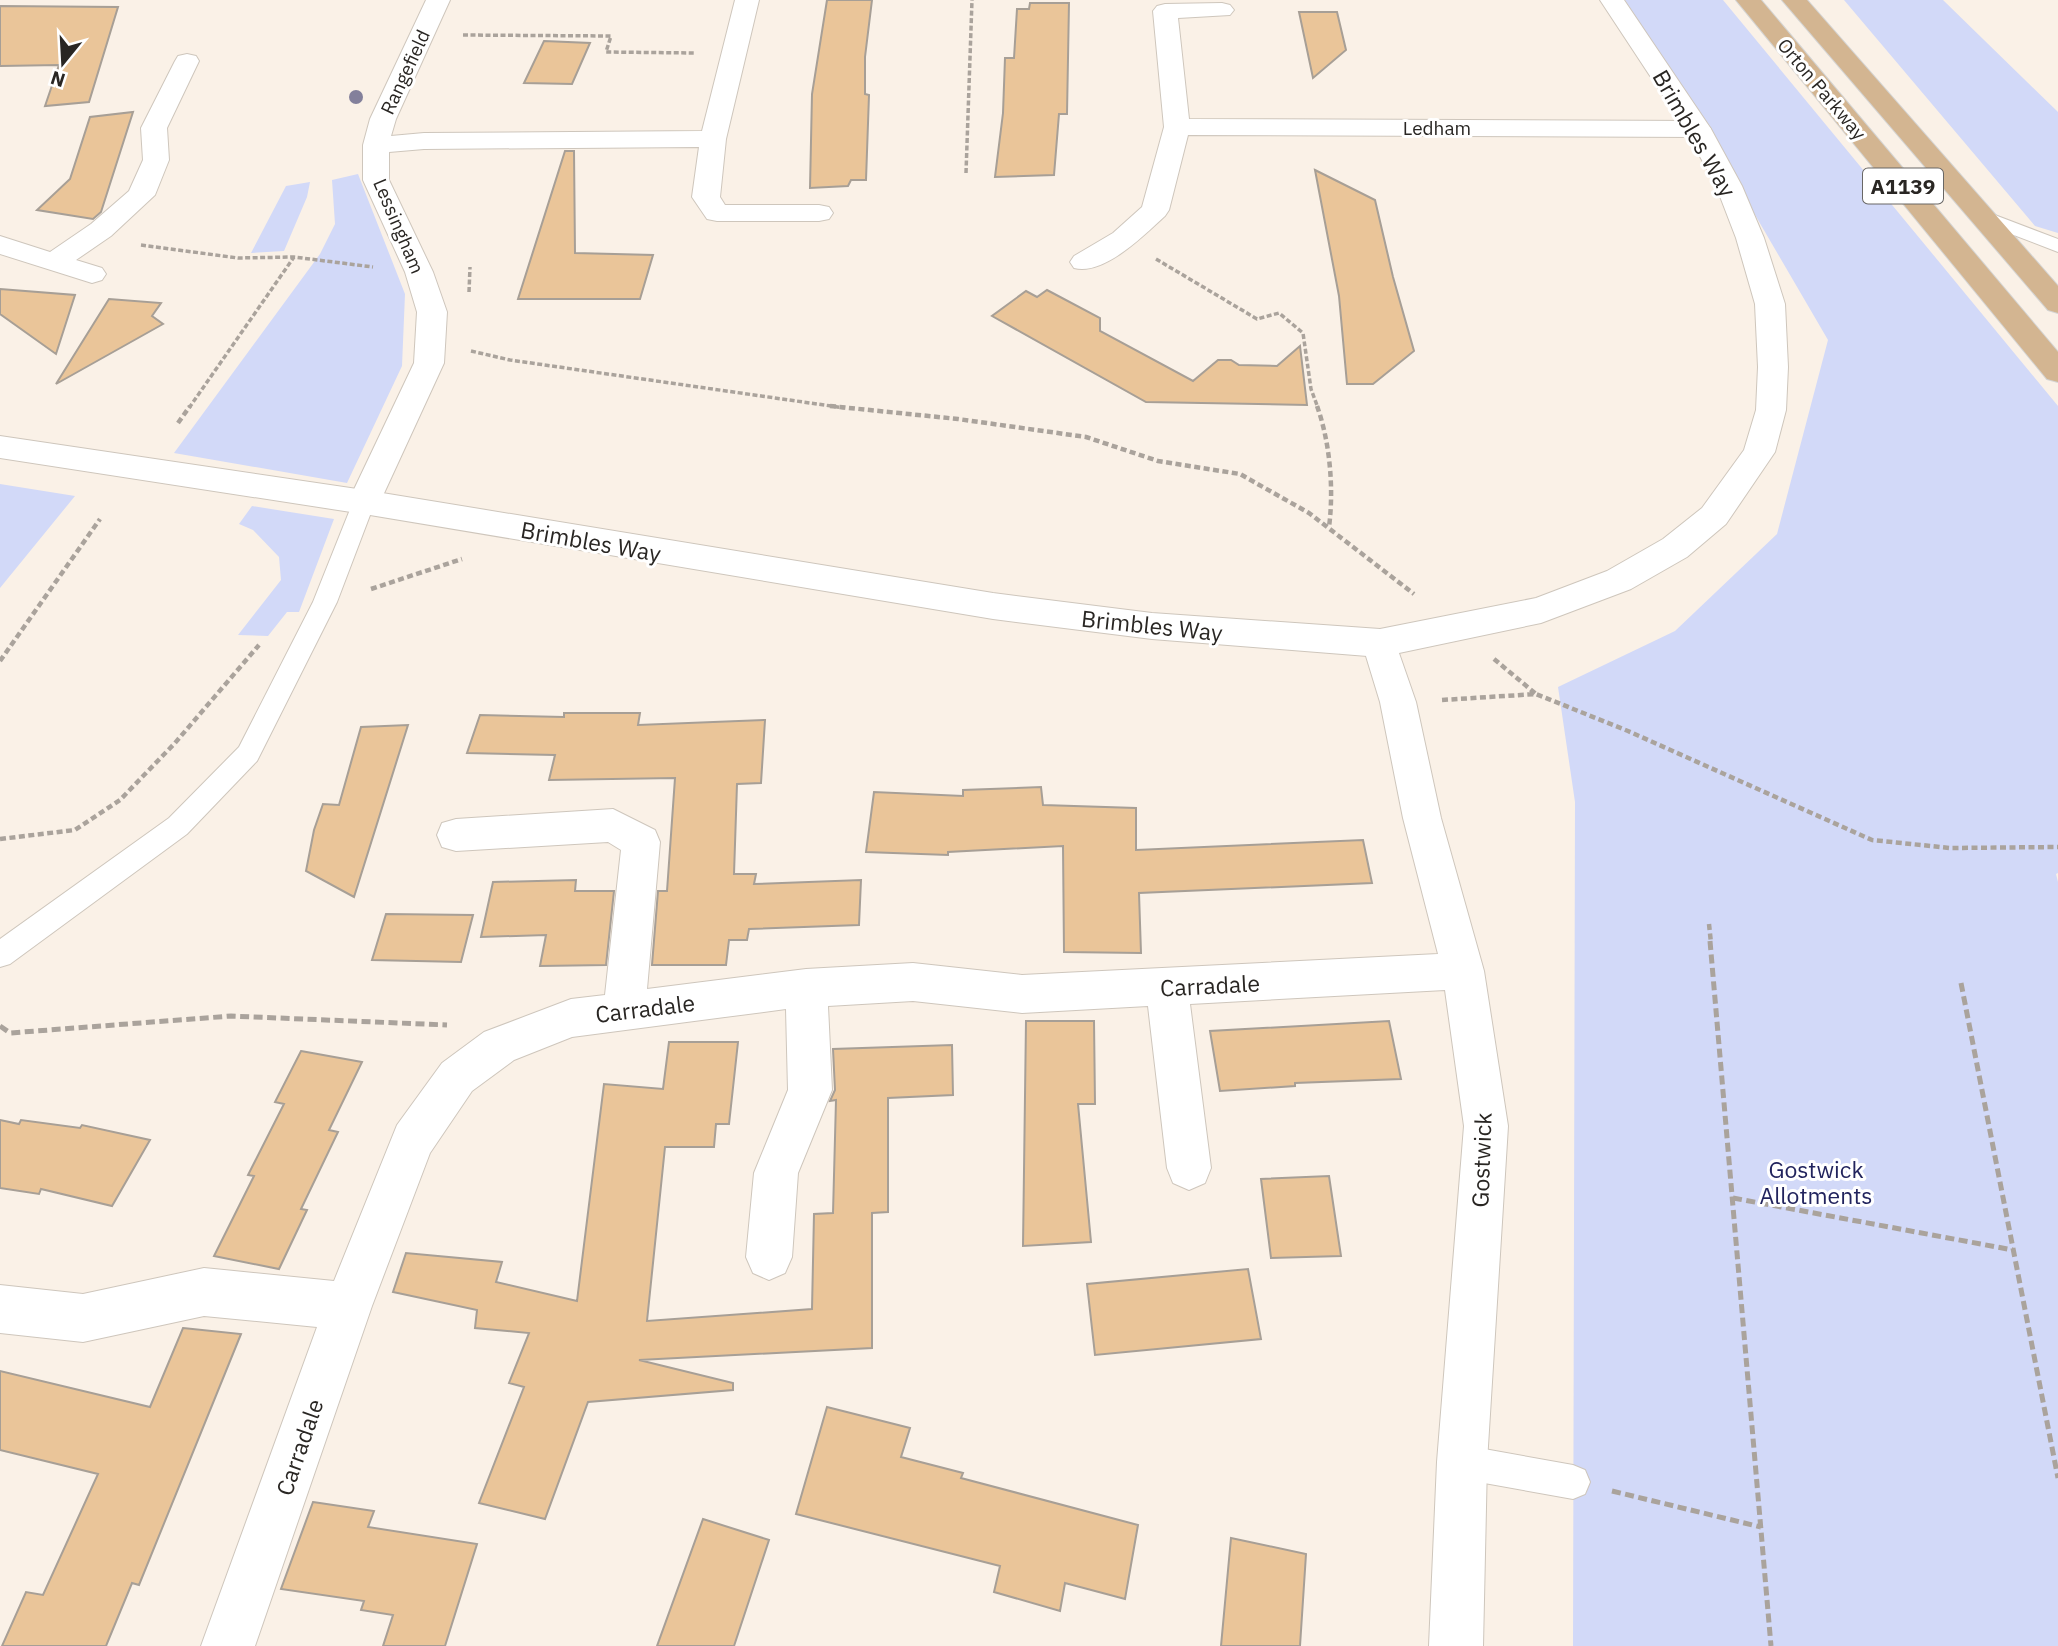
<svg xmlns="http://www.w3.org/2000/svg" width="2058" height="1646" viewBox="0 0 2058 1646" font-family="'IBM Plex Sans',sans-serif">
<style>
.green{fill:#d2d9f8}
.building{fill:#eac599;stroke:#a79f96;stroke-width:2}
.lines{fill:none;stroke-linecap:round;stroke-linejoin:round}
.lane-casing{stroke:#cec6bc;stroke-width:2}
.street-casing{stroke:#cec6bc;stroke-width:2}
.secondary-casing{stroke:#cec6bc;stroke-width:2}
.primary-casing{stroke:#d4d4d3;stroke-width:2}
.path-far2{stroke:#aaa39c;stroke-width:3.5;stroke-dasharray:5 2.5;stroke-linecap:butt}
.path-far1{stroke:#aaa39c;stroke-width:4.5;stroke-dasharray:6 3.5;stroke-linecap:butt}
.path{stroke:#aaa39c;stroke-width:5;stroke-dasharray:9 4.5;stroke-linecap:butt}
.lane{fill:#fff;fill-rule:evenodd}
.street{fill:#fff;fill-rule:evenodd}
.secondary{fill:#fff;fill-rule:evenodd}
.primary{fill:#d3b591;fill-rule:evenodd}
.tree{fill:#83809b}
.labels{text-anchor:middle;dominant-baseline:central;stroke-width:6;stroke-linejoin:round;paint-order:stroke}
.far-street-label{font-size:19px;fill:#292623;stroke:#fff}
.shield{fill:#fff;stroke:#696765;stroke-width:2}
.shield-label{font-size:21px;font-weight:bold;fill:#292623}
.street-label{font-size:23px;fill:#292623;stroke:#fff}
.park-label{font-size:23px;fill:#21235d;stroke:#fff}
</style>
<rect width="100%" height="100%" fill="#faf1e7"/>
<path class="green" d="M1625,0H1723L2058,406V873L2056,874L2058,882V1646H1573L1575,802L1558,687L1675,631L1777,534L1828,340L1677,81Z
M1844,0H1943L2058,112V233L2035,226Z
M358,174L405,294L402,366L347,483L174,453L320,254L335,224L332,180Z
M310,182L307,197L284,251L251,253L286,186Z
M0,484L75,496L0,588Z
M252,506L334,519L299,612H287L268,636L238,635L281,580L279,557L253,530L239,524Z"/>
<path class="building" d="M827,0H872L865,57V94L869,95L866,180H851L848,186L810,188L812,94Z
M1030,3H1069L1067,114H1059L1054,175L995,177L1003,113L1005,58H1014L1017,9H1029Z
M0,6L118,7L89,102L45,106L59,65L0,66Z
M1299,12H1337L1346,50L1313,78Z
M544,41L590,43L572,84L524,83Z
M133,112L101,212L93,219L37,210L70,179L90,117Z
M565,151H574L575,253L653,255L640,299H518Z
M1315,170L1375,200L1393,277L1414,351L1373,384H1347L1339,296Z
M0,289L75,295L56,354L0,314Z
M1047,290L1100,318V331L1193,381L1218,360H1231L1239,365L1277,366L1300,346L1307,405L1146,402L992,316L1026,291L1037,297Z
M109,299L161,303L152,316L163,324L56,384Z
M564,713H640L638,725L765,720L761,783L737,784L734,874H756L754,884L861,880L859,925L749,929L747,940H729L726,965H652L658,891H667L675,778L549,780L555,755L467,753L480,715L564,717Z
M408,725L354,897L306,871L314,830L323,804L339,805L361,727Z
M1041,787L1043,805L1136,808V850L1363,840L1372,883L1139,893L1141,953L1064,952L1063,846L948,852V855L866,852L874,792L963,796V790Z
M576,880L575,891H614L606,965L540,966L546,935L481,937L493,882Z
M386,914L473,915L461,962L372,960Z
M1026,1021H1094L1095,1104H1078L1091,1242L1023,1246Z
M1389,1021L1401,1079L1295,1083V1086L1220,1091L1210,1031Z
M669,1042H738L729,1124H716L714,1147H665L647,1321L812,1309L814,1214L833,1213L836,1100L830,1101L835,1090L833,1049L952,1045L953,1095L888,1098V1212L872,1213V1348L639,1360L733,1383V1390L588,1402L545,1519L479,1503L524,1387L509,1383L529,1333L475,1328L477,1310L393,1292L406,1253L502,1262L496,1282L577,1301L604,1084L663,1089Z
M301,1051L362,1062L329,1130L338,1132L301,1209L307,1210L279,1269L214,1256L254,1176L248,1175L284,1104L275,1102Z
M0,1120L19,1124L21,1120L80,1128L82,1125L150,1140L112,1206L41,1189L39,1194L0,1188Z
M1329,1176L1341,1256L1271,1258L1261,1179Z
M1248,1269L1261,1339L1095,1355L1087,1284Z
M183,1328L241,1334L139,1585L132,1583L106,1646H2L26,1592L43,1595L98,1474L0,1450V1371L150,1407Z
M827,1407L910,1428L901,1457L963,1473L961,1478L1138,1525L1125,1599L1065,1583L1060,1611L994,1592L1000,1566L796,1514Z
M313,1502L374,1511L368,1527L477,1544L445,1646H383L393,1615L361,1610L364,1601L281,1589Z
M703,1519L769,1540L734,1646H657Z
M1231,1538L1306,1554L1300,1646H1221Z"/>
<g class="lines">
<g class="lane-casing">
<path id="lane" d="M1979,209L2058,239V252L1972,219L1970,215L1972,211Z
M364,494L372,496L375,502L337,602L257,761L187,834L10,964L0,967V939L169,818L239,747L313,602L353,502L356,496Z
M1462,1445L1573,1465L1585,1470L1590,1482L1585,1494L1573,1499L1462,1479L1450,1474L1445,1462L1450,1450Z"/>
</g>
<g class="street-casing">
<path id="street" d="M426,0H450L396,119L391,136L424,133L702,131L735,0H759L726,139L720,197L725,205H819L829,207L833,213L829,219L819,221H717L707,219L692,197L699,147L424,149L389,152V180L433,272L447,312L444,363L380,502L376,510L364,514L352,510L348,502L414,363L417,312L405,272L363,180V145L370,119Z
M1222,3L1230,5L1234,10L1230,15L1178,18L1189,119L1698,121L1707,124L1711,129L1707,134L1698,137L1188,135L1169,210L1165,216C1144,235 1104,276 1074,268L1070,262L1074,256L1113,233L1142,207L1164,127L1153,11L1157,6L1165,4Z
M187,54L196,56L199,61L167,128L169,160L155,195L111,236L76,260L102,268L106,274L102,280L92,283L0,254V236L50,252L91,224L129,191L143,160L141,128L175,61L178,56Z
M1380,629L1392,633L1416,702L1441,818L1484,971L1508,1126L1487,1462L1483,1646H1429L1437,1462L1464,1126L1445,990L1190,1004L1211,1168L1205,1183L1189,1190L1173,1183L1167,1168L1148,1006L1022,1013L913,1001L828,1006L832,1090L798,1173L792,1257L785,1273L769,1280L753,1273L746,1257L754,1173L788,1090L786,1009L572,1037L514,1060L472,1091L430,1153L372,1306L255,1646H201L317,1327L204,1316L83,1342L0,1333V1285L83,1294L204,1268L334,1281L397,1125L442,1063L484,1032L571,999L605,995L621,850L608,842L456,851L442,847L437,835L442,823L456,819L613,809L655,830L660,842L647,989L806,969L913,963L1022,975L1438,954L1403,818L1380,702L1362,643L1368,633Z"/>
</g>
<g class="secondary-casing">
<path id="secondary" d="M1600,0H1624L1711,129L1742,186L1764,238L1785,304L1788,367L1786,410L1775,452L1726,524L1687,557L1631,589L1541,623L1380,657L1152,639L993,619L364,514L0,458V436L364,490L993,593L1152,613L1380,629L1536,598L1607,571L1663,539L1702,508L1744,450L1756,410L1758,367L1755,304L1736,238L1716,186L1685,129Z"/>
</g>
<g class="primary-casing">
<path id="primary" d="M1736,0H1761L2058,352V382L2047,379Z
M1782,0H1807L2058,286V313L2048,310Z"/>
</g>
<path class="path-far2" d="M463,35L611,36L606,52L695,53
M966,173L972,0
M141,245L238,258L294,257L373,267
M1156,259L1257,319L1279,313L1303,333L1311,389L1318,408
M469,292L470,267
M471,351L510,360L845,408
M189,408L294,257"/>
<path class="path-far1" d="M830,406L958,419L1086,437L1158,461L1240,474L1309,513L1414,594
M1317,406C1330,442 1334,489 1329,527
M178,423L190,406
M371,589L462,559
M1494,659L1536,694
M0,661L100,519
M1442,700L1536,694L1628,731L1872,840L1950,848L2058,847
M0,839L75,830L120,800L175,743L259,645
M1709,924L1711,943"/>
<path class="path" d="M1710,941L1771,1646
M1961,983L2058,1478
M0,1026L10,1033L231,1016L447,1025
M1733,1198L2013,1250
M1612,1491L1761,1527"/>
<use href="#lane" class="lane"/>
<use href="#street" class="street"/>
<use href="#secondary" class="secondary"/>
<use href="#primary" class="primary"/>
</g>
<circle class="tree" cx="356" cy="97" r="7"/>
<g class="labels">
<g class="far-street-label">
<text transform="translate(405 72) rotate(-65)">Rangefield</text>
<text transform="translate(1822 89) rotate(50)">Orton Parkway</text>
<text x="1437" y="128">Ledham</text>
<text transform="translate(399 226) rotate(67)">Lessingham</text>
</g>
<rect class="shield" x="1863" y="168.5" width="80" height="35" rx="5"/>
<g class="shield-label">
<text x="1903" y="186">A1139</text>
</g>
<g class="street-label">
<text transform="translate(1695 133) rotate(60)">Brimbles Way</text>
<text transform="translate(591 541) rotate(10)">Brimbles Way</text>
<text transform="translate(1152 625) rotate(6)">Brimbles Way</text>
<text transform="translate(1210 985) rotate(-3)">Carradale</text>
<text transform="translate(645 1008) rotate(-7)">Carradale</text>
<text transform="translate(1481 1160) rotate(-88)">Gostwick</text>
<text transform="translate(299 1447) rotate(-71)">Carradale</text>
</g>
<g class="park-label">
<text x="1816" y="1169">Gostwick<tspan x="1816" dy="26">Allotments</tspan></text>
</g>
</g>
<g transform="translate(63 63) rotate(198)" stroke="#ffffff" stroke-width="5" paint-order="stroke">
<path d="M0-5L12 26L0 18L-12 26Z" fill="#292623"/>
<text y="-10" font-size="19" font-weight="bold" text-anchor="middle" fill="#292623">N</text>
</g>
</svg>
